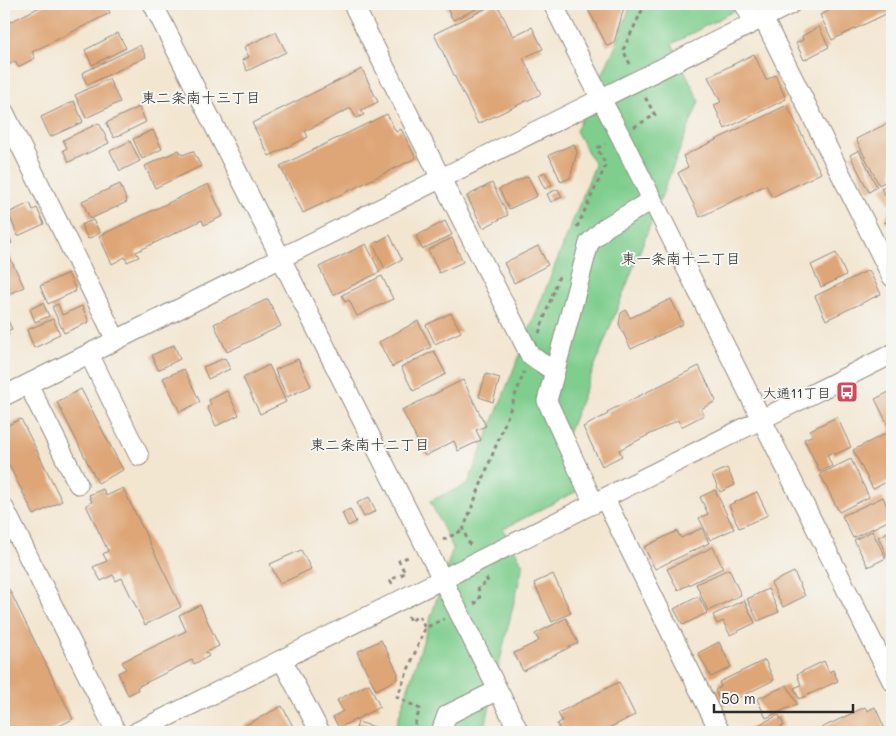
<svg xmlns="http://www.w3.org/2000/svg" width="896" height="736" viewBox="0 0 896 736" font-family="Mali,'Klee One',sans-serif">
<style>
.green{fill:#7fce8e;stroke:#557c5c}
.building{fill:#dea677}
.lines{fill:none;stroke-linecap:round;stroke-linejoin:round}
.minor-casing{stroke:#8f887e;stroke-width:21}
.path{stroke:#8f887e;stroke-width:3;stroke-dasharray:4 4;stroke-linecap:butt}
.minor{stroke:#fff;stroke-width:19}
.labels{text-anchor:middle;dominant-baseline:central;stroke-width:4;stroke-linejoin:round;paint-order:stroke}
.poi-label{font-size:14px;fill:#2b2b2b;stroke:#f6f6f2;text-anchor:end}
.neighbourhood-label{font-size:15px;fill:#2b2b2b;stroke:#f6f6f2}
</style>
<rect width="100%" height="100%" fill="#f6f6f2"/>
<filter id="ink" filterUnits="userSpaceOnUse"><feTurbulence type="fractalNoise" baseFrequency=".02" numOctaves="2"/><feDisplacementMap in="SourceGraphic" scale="10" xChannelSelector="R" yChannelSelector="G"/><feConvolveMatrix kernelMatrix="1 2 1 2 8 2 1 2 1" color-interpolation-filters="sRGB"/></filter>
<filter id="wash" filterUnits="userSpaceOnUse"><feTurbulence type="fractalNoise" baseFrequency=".0096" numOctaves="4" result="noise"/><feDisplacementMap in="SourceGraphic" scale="20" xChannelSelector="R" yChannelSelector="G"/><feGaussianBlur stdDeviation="1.12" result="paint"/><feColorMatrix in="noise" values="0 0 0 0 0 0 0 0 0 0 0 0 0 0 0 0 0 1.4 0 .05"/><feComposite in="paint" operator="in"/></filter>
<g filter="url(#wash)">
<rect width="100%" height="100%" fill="#f3e6d1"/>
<path class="green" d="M631,4H735L737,9L672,44L699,101L560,454L577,491L503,529L523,565L504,643L484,732H394L453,548L430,501L468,484L595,165L576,131L616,45Z"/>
<g id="blocks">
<path class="building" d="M46,4H86L89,9L101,4H106L110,13L32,52L35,58L18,67L15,61L10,64L4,52L8,50L4,42V25Z
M445,4H487L453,20Z
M495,4H497L513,36L532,27L543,49L523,58L541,94L478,124L434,34Z
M598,4H625L614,43L607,46L588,9Z
M843,4H892V11L832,40L820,15Z
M819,27L829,47L804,60L796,43L803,40L802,36Z
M276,32L286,52L247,71L242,60L249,57L244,47Z
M118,33L126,48L92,65L85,50Z
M140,45L146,57L87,85L82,73Z
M754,54L766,80L775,75L786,99L725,129L714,105L721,102L708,77Z
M362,69L378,102L361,110L364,115L356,118L351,108L305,131L308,137L269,156L252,123Z
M109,79L120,102L86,118L75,95Z
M74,101L83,122L50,137L41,117Z
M787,105L821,173L772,197L766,185L700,217L678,173L688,167L683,156Z
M139,107L146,122L114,138L106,123Z
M387,114L396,132L401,129L416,158L303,213L280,166Z
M892,121V178L879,185L856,139Z
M99,123L109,143L69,162L63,150L67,148L63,140Z
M153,130L162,149L142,159L133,139Z
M130,141L140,161L120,171L110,151Z
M574,144L577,152L570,178L561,182L549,155Z
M179,150L182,155L193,151L201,166L155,188L145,166Z
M859,150L877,187L869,192L850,155Z
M545,172L552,185L545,189L538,175Z
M528,176L537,196L509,209L499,189Z
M892,182V225L884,222L891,207L881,188Z
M492,183L508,215L483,228L467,196Z
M120,184L127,202L90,219L82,201Z
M208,184L223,216L204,225L202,220L136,252L139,257L127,262L125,257L112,264L99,236Z
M558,189L562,197L551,202L547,194Z
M30,203L33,210L37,208L44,224L18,236L8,213Z
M93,220L100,233L88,239L81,225Z
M445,221L452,235L422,249L416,236Z
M4,226L12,243L4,247Z
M390,235L402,260L385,269L373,244Z
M452,238L463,262L439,273L428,250Z
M366,244L380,272L333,295L319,267Z
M538,246L548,265L514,283L504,263Z
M6,249L24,287L4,296V250Z
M836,253L846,275L821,287L811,265Z
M869,270L881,294L826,320L815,296Z
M68,273L76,291L48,304L40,286Z
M382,276L393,299L357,316L349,300L345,302L342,295Z
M268,299L281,326L227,352L214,324Z
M671,299L683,324L631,349L619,324L621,313L626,310L630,318Z
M43,303L49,316L35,322L30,309Z
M58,304L62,315L82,306L89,322L64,333L52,307Z
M4,312L12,329L7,331L9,335L4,338Z
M451,313L461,332L435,344L426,325Z
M53,319L60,334L51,338V340L34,348L27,330Z
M418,321L431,347L392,367L379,342Z
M174,345L180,359L158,370L152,355Z
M434,351L446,374L413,391L401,367Z
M225,358L230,369L208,379L203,367Z
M298,359L311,386L287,397L275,370Z
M269,365L286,402L260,414L243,378Z
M699,366L716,401L701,409L704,415L681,427L678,420L619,450L622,456L602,466L583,427L608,414L607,412Z
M184,369L200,402L180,412L163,378Z
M486,374L500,378L493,402L479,397Z
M463,380L486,426L476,430L481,440L458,451L454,441L425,456L402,410Z
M81,389L123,470L98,483L57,402Z
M227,391L239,415L216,426L207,407L211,405L209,400Z
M891,391L892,393V479L873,489L853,450L891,431L875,399Z
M837,417L851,447L834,455L833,452L827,455L832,466L820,472L804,439L813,435L810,430Z
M21,419L62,501L34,515L4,455V427Z
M851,459L869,497L839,512L820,474Z
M727,468L735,485L720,492L712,475Z
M123,488L181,607L145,625L122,578L116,581L113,575L101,581L93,567L107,561L103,554L108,551L86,505L92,502L89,495L103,489L106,496Z
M715,490L734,529L710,540L699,518L708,514L700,497Z
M757,492L768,515L739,528L729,505Z
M369,497L376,511L364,517L357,503Z
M883,497L892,519L853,538L842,516Z
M350,509L356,522L348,526L342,513Z
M702,528L709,543L655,569L644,547L677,531L681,538Z
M892,530V554L887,556L878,537Z
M872,531L886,558L868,567L854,540Z
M713,547L723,568L678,590L667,569Z
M301,550L311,569L280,584L270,564Z
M729,569L741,595L708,611L696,584Z
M794,572L805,596L783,607L771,583Z
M553,574L571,613L552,622L534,583Z
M9,589L73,719L47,732H4V592Z
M768,589L779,612L758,621L747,599Z
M699,596L707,613L683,625L674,609Z
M744,600L755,623L730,635L723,621L717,624L713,615Z
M200,605L219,646L206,652L209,656L194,664L192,660L137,687L138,690L128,695L118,673L126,669L122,662L186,631L179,615Z
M566,618L578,643L523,671L514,653L539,641L535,634Z
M381,640L398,673L397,679L376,690L357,652Z
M719,642L731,667L711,677L698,653Z
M765,660L774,680L722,706L715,690L721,687L719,682Z
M824,661L829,672L833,670L838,681L799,699L794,688L801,685L797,674Z
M619,682L635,715L601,732H557L556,730L559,728L557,724L562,721L558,713Z
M369,684L380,707L339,728L333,717L343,711L337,700Z
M787,685L797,704L766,718L757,699Z
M282,706L296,732H247L244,726Z
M865,707L867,711L875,707L885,729L879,732H813Z
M779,715L784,726L780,727L782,732H743Z
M358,722L378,728L377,732H355Z"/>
</g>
</g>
<g filter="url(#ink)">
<use href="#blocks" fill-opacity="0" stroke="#8f887e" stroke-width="1"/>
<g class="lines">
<g class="minor-casing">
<path id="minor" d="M153,4L519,732
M353,4L530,355L555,372
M553,4L585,68L620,135L892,681
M744,4L754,22
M763,18L892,277
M4,112L116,340
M89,354L139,456
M28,384L78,484
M4,396L791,4
M605,499L720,732
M594,504L547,401L589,243L606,227L652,200
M4,508L116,732
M282,660L320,732
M137,732L892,354
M441,732L447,715L498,690"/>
</g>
<path class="path" d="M630,64L623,50L645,4
M634,127L655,115L645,97
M577,227L606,165L597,148L605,144
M539,333L559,276
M443,540L463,530
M470,545L463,530L508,415L524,372
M392,584L390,580L405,573L399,561L410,556
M474,604L480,600L478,587L488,582L486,577
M408,616L410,621L419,616L425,628
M412,732L420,709L397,697L425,628L444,619"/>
<use href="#minor" class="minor"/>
</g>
</g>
<defs>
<g id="bus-square" transform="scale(1.125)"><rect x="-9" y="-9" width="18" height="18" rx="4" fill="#d1495b" stroke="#f6f6f2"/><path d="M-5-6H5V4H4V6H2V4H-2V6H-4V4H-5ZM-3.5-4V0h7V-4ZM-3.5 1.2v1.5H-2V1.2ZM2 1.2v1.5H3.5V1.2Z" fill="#fff"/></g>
</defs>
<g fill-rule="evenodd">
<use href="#bus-square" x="847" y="392"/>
</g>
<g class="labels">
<g class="poi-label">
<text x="831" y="392">大通11丁目</text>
</g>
<g class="neighbourhood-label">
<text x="201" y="97">東二条南十三丁目</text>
<text x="681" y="258">東一条南十二丁目</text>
<text x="370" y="444">東二条南十二丁目</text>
</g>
</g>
<rect width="896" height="736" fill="none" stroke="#f6f6f2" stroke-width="20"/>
<path d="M714 704v8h139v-8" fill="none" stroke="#2b2b2b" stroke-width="2.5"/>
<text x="721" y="704" font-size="15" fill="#2b2b2b" stroke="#f6f6f2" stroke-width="4" paint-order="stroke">50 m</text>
</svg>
